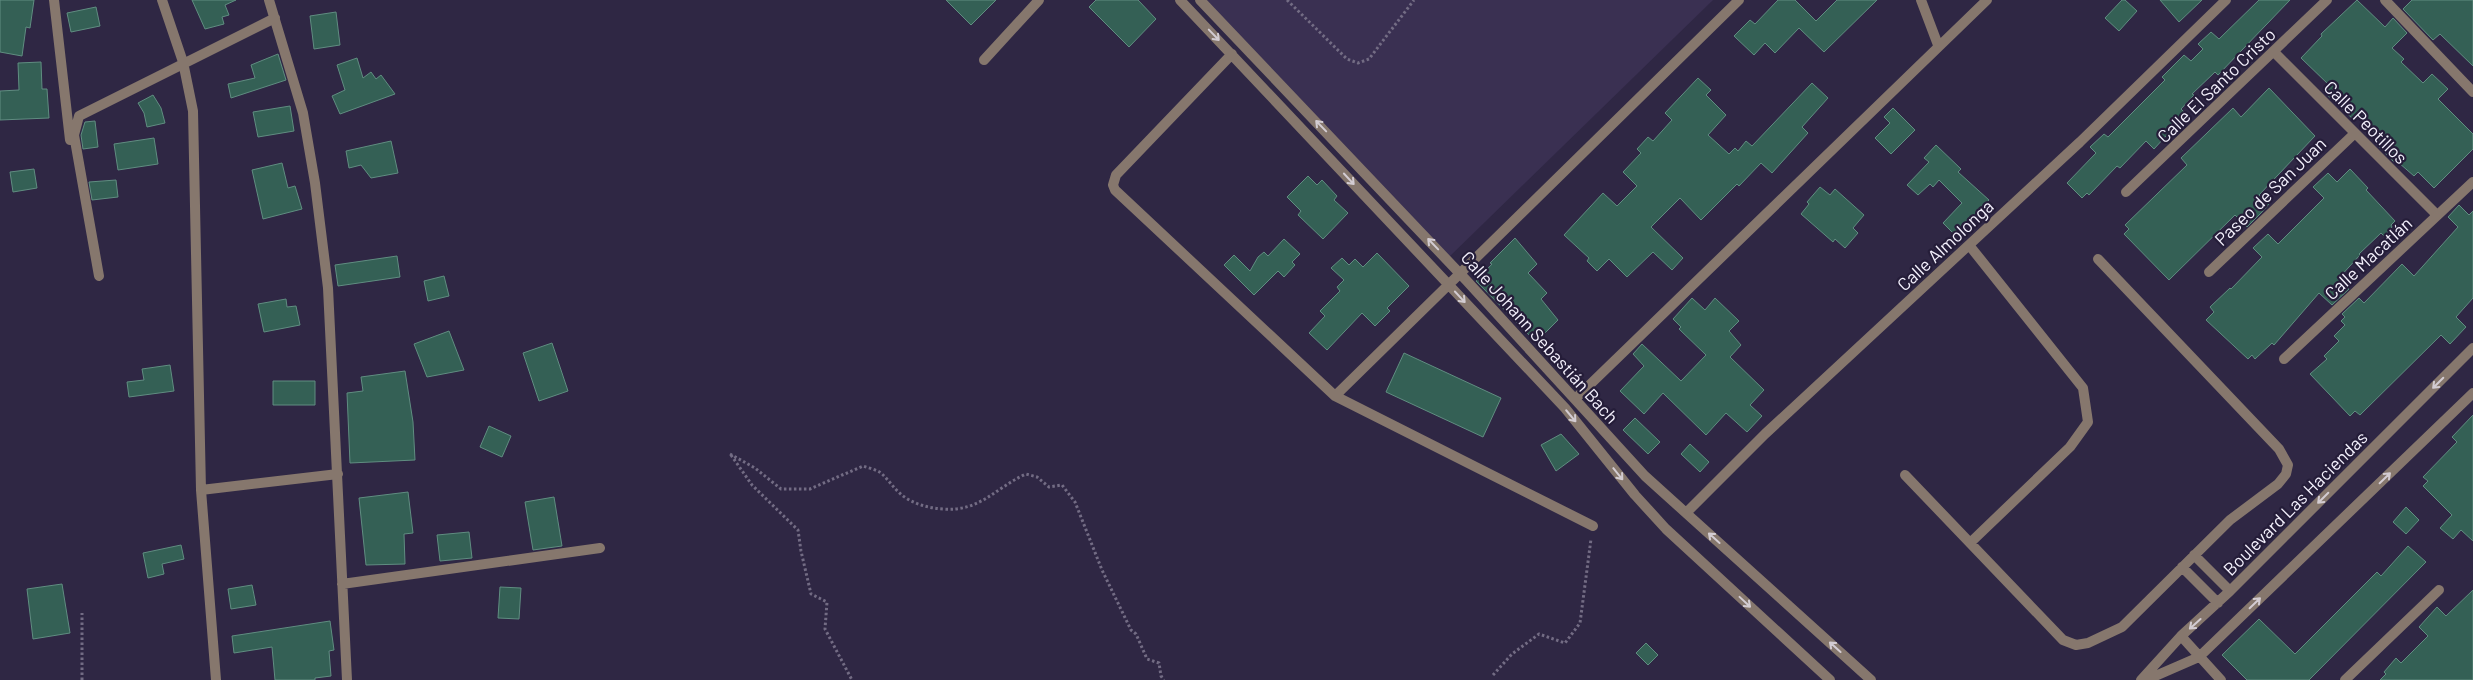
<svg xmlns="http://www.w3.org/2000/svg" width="2473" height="680" viewBox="0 0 2473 680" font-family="Barlow,sans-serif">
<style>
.built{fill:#3a3052}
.building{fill:#346055;stroke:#608d81}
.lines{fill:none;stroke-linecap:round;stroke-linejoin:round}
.path{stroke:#736c84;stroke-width:3;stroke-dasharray:2.5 2.5;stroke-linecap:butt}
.street{stroke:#86776d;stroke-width:10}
.oneway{stroke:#d3ccd2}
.labels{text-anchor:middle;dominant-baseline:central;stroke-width:4.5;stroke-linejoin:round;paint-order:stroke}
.street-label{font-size:18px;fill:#f4f1fd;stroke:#251d39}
</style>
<rect width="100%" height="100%" fill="#2f2744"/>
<path class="built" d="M1200,0H1713L1447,259Z"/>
<path class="building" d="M0,0H34L30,28L26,27L22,56L0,52Z
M192,0H236L225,5L229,15L222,17L224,24L205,29Z
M946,0H996L971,25Z
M1096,0H1138L1156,19L1129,47L1089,7Z
M1778,0H1795L1816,21L1837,0H1877L1824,52L1799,28L1775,53L1765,43L1754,55L1734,36L1750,20L1755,24Z
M2122,0H2125L2137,11L2119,31L2105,18Z
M2160,0H2202L2179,22Z
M2259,0H2290L2218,75L2215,72L2192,94L2194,95L2181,109L2186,114L2154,149L2146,141L2120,168L2117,166L2089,195L2087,193L2082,198L2067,183L2096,153L2090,147L2104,134L2108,137L2165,80L2162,77L2184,55L2191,61L2203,49L2198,44L2211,32L2219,39Z
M2357,0L2385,27L2393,18L2407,33L2392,48L2404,59L2401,62L2423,83L2432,74L2448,89L2438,99L2473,134V149L2434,188L2418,172L2414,176L2399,163L2397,165L2375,143L2380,137L2357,116L2354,120L2323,91L2329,85L2301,58L2322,36L2321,34Z
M2412,0H2473V66L2440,34L2433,40L2403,9Z
M96,7L100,26L71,32L67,13Z
M336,12L340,45L314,49L310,16Z
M278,54L286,80L231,98L228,84L255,78L251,65Z
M357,58L363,78L371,72L376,79L381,75L395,94L340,114L332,96L345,90L337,65Z
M41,62L42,89H47L49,118L0,120V91L19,90L18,63Z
M1698,78L1711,90L1706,95L1726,115L1708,135L1729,154L1735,148L1738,151L1746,141L1752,146L1812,83L1828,98L1802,127L1808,133L1772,173L1761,163L1739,186L1737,184L1701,220L1680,198L1651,227L1683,258L1672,270L1653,252L1627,277L1609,259L1597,271L1587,261L1589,258L1564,235L1603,193L1617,206L1637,186L1623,172L1641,153L1637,149L1648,137L1653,141L1672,120L1665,113Z
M2269,88L2315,136L2259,195L2269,204L2261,213L2247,227L2235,215L2169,280L2124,234L2129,229L2125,225L2187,165L2181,158L2233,108L2241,117Z
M153,95L161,108L165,123L147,127L144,113L138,103Z
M290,106L294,131L258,137L253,112Z
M1893,108L1915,130L1891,154L1875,138L1890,123L1884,117Z
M95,121L98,147L83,149L81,135L85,122Z
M154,138L158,164L118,170L114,144Z
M391,141L398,173L371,178L361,165L349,168L346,151Z
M1936,145L1961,169L1958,172L1989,200L1955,235L1943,223L1962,203L1939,180L1933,187L1930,184L1918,195L1907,185L1929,162L1924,158Z
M282,163L288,188L295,186L302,209L263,219L252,170Z
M34,169L37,188L13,192L10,172Z
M2350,169L2368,188L2366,190L2395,221L2391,225L2392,227L2384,236L2381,233L2359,254L2360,255L2338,279L2349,289L2332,305L2319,293L2274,345L2272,343L2255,359L2252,355L2248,359L2206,320L2214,312L2210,307L2230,288L2231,289L2262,257L2253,248L2268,234L2278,244L2324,198L2313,187L2328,173L2337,182Z
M1308,176L1317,185L1322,180L1337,196L1334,200L1348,213L1323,239L1298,215L1301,211L1287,197Z
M116,180L118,197L92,200L89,182Z
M1820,187L1830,195L1835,189L1864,215L1853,228L1858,233L1845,248L1835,239L1833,242L1801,214L1809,204L1807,202Z
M2459,205L2469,215L2473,211V298L2456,317L2466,327L2450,344L2441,335L2360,415L2355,411L2350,416L2310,374L2327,359L2324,356L2339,341L2334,336L2345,325L2341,321L2345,317L2342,314L2359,298L2364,303L2402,264L2414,276L2458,227L2448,217Z
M1515,238L1537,264L1528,273L1547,293L1541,299L1558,320L1536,342L1476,281L1492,264L1490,263Z
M1284,239L1300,254L1292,262L1295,265L1284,277L1278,271L1254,295L1224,265L1234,255L1250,271L1258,257L1264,252L1268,256Z
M1377,253L1409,286L1387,308L1390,311L1375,326L1362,313L1327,350L1309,333L1325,316L1320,311L1340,291L1337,287L1344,280L1331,268L1342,258L1349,265L1355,259L1363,267Z
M397,256L400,277L338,286L335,265Z
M444,276L449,296L428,301L424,281Z
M1692,298L1705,310L1715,298L1739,321L1729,331L1741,345L1730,357L1764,390L1750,405L1762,416L1747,432L1726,413L1706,435L1663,393L1644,414L1620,391L1644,366L1633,354L1642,344L1681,381L1706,355L1679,329L1681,327L1673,319Z
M286,299L287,307L296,306L300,325L264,332L258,304Z
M449,331L464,370L427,377L414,344Z
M552,343L568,391L539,401L523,353Z
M1404,353L1501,398L1483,437L1386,392Z
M170,365L174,391L129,397L127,382L144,380L142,369Z
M405,371L413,422L415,460L350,463L347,393L363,391L361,377Z
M273,381H315V405H273Z
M2473,415V541L2461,530L2453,539L2440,528L2452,515L2423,486L2428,481L2423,477L2457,442L2452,437Z
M1635,418L1660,442L1648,454L1623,430Z
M489,426L511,436L502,457L480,447Z
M1561,434L1579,454L1556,471L1541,445Z
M1690,444L1709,462L1700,472L1681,454Z
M408,492L413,533L404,534L405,564L366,565L359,498Z
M554,497L562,546L533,550L525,502Z
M2406,507L2419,520L2406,534L2393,522Z
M469,532L472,558L440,561L437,535Z
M181,545L184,559L162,564L164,574L148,578L143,553Z
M2408,546L2426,562L2309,680H2247L2222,655L2259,619L2295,654L2377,572L2381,576Z
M62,584L70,633L33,639L27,589Z
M252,585L256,605L231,609L228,589Z
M500,587L521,588L519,619L498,618Z
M2473,590V680H2380L2386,674L2384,672L2396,658L2401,663L2428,636L2419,627L2437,607L2446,616Z
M330,621L334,650L329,651L331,676L315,678V680H275L272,647L234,653L232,636Z
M1646,643L1658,655L1648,665L1636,653Z"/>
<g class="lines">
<path class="path" d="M1287,0L1347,59L1358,63L1369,59L1414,0
M730,454L755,468L781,489H810L863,466C869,468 877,470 881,473C890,481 895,491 906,498C917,505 929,508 943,509C980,512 995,488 1026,474L1037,477L1049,487L1062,485L1075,502L1102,570L1131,630L1136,634L1147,659L1159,663L1161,676L1164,680
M731,455L752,485L798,530L801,551L811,594L827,602L825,629L852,680
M1493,675L1512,654L1539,634L1565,643L1580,623L1591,539
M82,680V613"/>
<path class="street" d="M54,0L70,140
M162,0L183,62L193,111L201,490L216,680
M269,0L303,113L315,183L328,288L347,680
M1180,0L1565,408L1635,495L1666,529L1830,680
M1200,0L1466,280L1645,476L1871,680
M1921,0L1938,45
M2385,0L2473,92
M2274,52L2437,215
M1232,54L1116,175L1113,185L1115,190L1335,396L1593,526
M984,60L1039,0
M2126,192L2327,0
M1969,245L2083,388L2088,422L2070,447L1970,543
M2209,272L2354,134
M99,276L74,135L79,116L275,18
M2284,359L2473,182
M1335,396L1739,0
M1575,399L1987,0
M1905,475L2063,640L2076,645L2088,643L2122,627L2230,520L2278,484L2286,474L2288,465L2279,449L2098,259
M201,490L338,474
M1686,513L1765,434L2080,142L2226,0
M2194,555L2230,591
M2182,567L2218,603
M342,584L600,548
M2181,636L2221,680
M2141,680L2181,636L2230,591L2473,348
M2146,680L2199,657L2473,393
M2345,680L2439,590"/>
</g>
<defs><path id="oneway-shaft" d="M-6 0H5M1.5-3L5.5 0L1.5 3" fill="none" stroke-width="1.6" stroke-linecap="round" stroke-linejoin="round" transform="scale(1.25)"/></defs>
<g class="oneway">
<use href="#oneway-shaft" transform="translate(1214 35) rotate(46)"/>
<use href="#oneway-shaft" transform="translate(1321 126) rotate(-134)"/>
<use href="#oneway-shaft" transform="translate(1349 179) rotate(47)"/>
<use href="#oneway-shaft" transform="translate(1433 244) rotate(-134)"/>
<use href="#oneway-shaft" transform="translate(1460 297) rotate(47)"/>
<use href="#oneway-shaft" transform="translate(2438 383) rotate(135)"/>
<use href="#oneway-shaft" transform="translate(1571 416) rotate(50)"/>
<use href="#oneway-shaft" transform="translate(1618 474) rotate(51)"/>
<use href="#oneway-shaft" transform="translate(2385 478) rotate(-44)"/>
<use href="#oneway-shaft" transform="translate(2323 498) rotate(135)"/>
<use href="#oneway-shaft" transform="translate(1714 538) rotate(-138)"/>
<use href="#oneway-shaft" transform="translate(1745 602) rotate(43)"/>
<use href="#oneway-shaft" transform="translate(2255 603) rotate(-44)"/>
<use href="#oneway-shaft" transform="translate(2195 624) rotate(138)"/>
<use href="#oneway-shaft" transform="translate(1835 647) rotate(-138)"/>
</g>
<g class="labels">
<g class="street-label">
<text transform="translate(2216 85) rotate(-44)">Calle El Santo Cristo</text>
<text transform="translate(2366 122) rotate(45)">Calle Peotillos</text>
<text transform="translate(2270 191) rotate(-44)">Paseo de San Juan</text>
<text transform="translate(1945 245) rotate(-43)">Calle Almolonga</text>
<text transform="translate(2368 258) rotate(-43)">Calle Macatlán</text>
<text transform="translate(1540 337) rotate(48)">Calle Johann Sebastián Bach</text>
<text transform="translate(2295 503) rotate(-45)">Boulevard Las Haciendas</text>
</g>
</g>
</svg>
